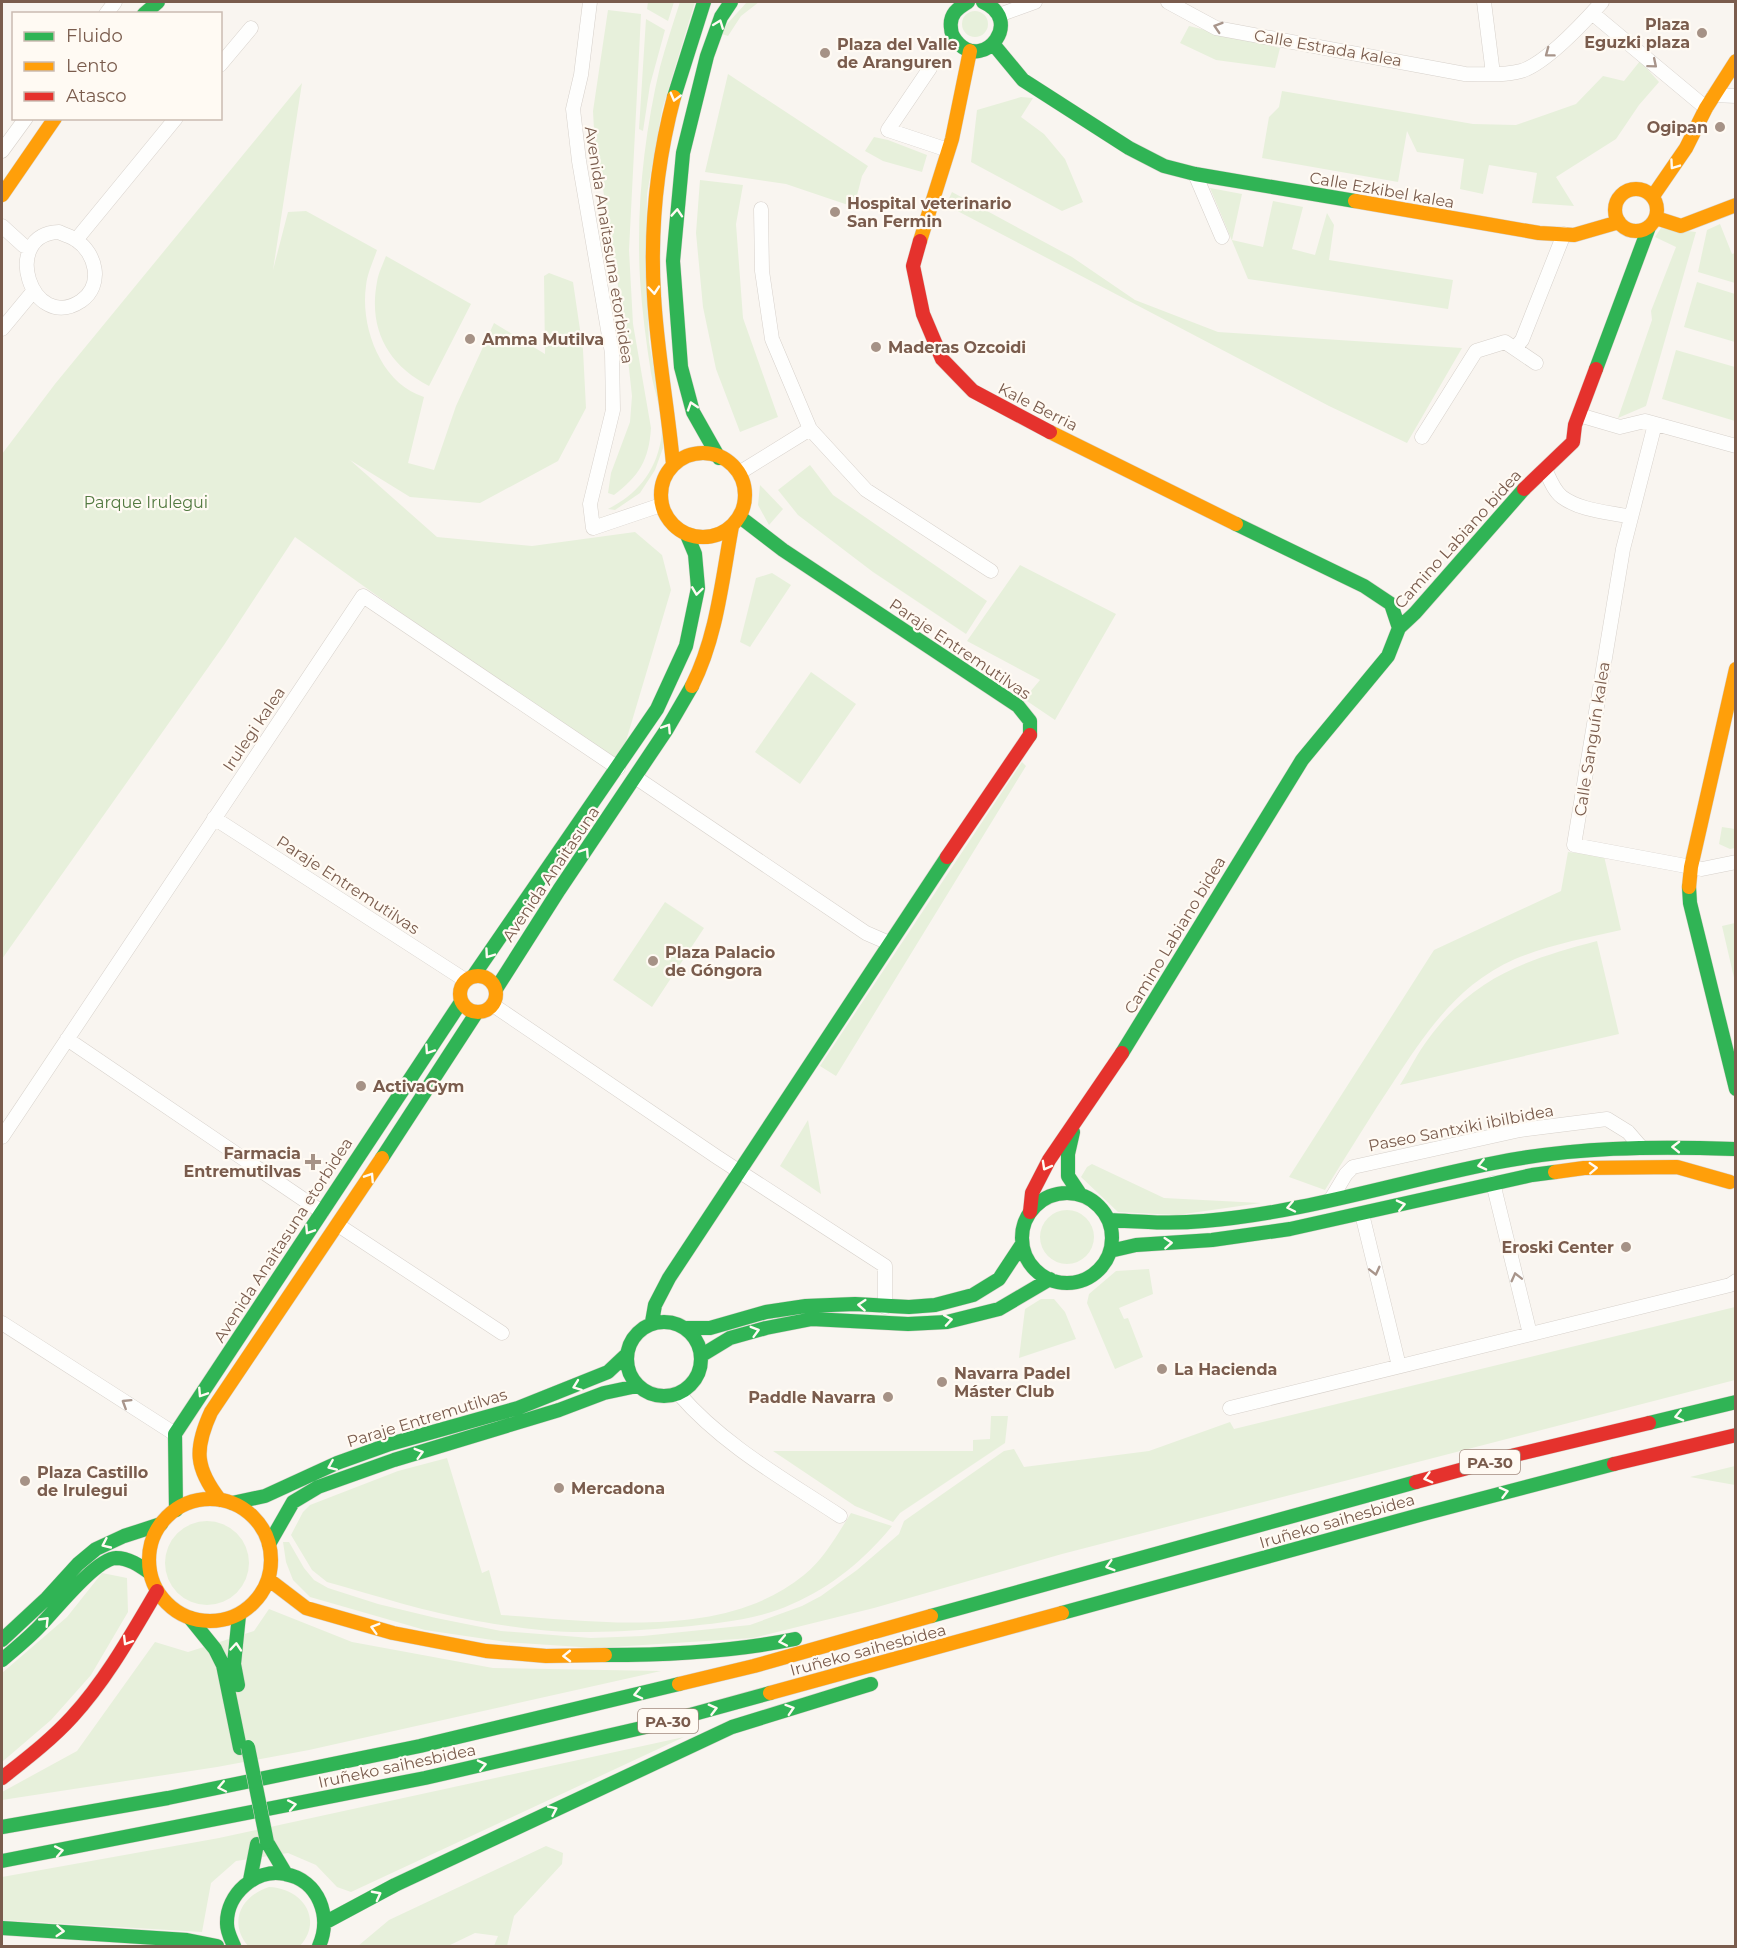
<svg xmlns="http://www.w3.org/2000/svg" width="1737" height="1948" viewBox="0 0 1737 1948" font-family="Montserrat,sans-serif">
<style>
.green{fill:#e7f0db}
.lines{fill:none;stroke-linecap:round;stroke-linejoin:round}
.street-casing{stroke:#d7d1cb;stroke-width:15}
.fast-casing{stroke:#d9d2cb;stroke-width:15}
.slow-casing{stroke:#d9d2cb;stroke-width:15}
.jam-casing{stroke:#d9d2cb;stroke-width:15}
.street{stroke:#fefefd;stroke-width:14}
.fast{stroke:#30b455;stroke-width:14}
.slow{stroke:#ff9f0a;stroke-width:14}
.jam{stroke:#e5322d;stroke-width:14}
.fast-bridge-casing{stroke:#d9d2cb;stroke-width:15;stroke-linecap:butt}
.fast-bridge{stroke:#30b455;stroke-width:14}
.oneway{stroke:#fffaf3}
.oneway2{stroke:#a8958b}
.poi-dot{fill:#a69286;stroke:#fffaf3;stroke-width:2}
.labels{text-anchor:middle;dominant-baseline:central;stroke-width:4.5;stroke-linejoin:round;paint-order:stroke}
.shield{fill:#fffaf3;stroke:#a28b7f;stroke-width:1.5}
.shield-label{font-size:15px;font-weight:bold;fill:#7a5c4d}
.poi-label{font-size:16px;font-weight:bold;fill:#7a5c4d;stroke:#fffaf3;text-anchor:start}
.street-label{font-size:16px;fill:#7a5c4d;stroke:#fffaf3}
.park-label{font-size:16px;fill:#537a41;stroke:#fffaf3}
</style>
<rect width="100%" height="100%" fill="#f9f5f0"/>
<path class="green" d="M648,2H674L668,21L647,9Z
M680,2H695L662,110L647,194L646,276L649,342L664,422L663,448L655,470L640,493L615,510L608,509C636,495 655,473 661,440C665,418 655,395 651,373C646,342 642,310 640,279C636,209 644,135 660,67C666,45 673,23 680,2Z
M747,2H759L741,16L728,36L722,34L727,24Z
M608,10L641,14L629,250L633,324L651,428C649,460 639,476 614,495L608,493L611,473L630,422L632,396L625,332L594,130L593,111Z
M962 24a13 13 0 1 1 26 0a13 13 0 1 1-26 0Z
M646,19L665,30L650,85L643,131L639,129Z
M1189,26L1280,48L1275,68L1216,60L1180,43Z
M1640,61L1659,82L1639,105L1616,139L1556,177L1574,206L1532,203L1537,173L1489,165L1483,194L1460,189L1464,159L1417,152L1407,131L1398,182L1262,158L1269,117L1279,107L1282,91L1473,124L1516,125L1576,104L1603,76L1624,81Z
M728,74L868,166L862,176L854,207L786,184L705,172Z
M302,83L273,270L288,212L306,211L377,250C373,262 367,274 366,286C360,327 381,384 424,397L408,463L434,470L456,406L494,323L545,354L544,276L549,273L573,282L583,350L586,408L558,461L480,503L410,497L350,460L437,537L532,546L635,532L662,555L671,590L618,768L295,537L224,645L2,959V454L55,384Z
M1021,97L1033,98L1021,117L1044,134L1065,159L1083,202L1062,211L971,162L977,110Z
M874,137L888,140L927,155L922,172L883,161L865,151Z
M700,180L743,185L736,224L743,318L778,417L740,432L716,369L703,307L696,233Z
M1210,188L1242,194L1232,240L1263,247L1273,201L1303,207L1292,249L1315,255L1327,213L1334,225L1329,260L1453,280L1448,309L1248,279Z
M952,192L1072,257L1135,300L1218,332L1462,348L1407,443L1329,406L946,205Z
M1720,224L1732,254L1735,253V283L1698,272L1707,230Z
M1661,228L1696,232L1646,406L1618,418L1652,320L1651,311L1676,247L1655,237Z
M386,256L471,304L429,386C388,365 368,329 377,282C378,274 383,264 386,256Z
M1697,282L1735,294V342L1684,327Z
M1676,350L1735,367V421L1662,399Z
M810,465L833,495L987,601L966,634L873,572L798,515L778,490Z
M760,485L783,509L769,525L758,505Z
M1020,565L1116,614L1055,720L1024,699L1040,680L967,641Z
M772,573L791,585L750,647L740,642L756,578Z
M811,672L856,704L800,784L755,752Z
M1022,762L1026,766L836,1076L820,1066Z
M1722,827L1735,829V848L1730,849L1719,844Z
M1568,852L1604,856L1621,930C1585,938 1549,945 1515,959C1458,984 1427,1031 1394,1081C1370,1117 1348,1153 1325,1190L1289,1177L1434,950L1561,891Z
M665,902L704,928L652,1007L613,980Z
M1735,923H1736L1735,982L1722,926Z
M1597,941L1619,1034L1400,1085C1410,1069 1418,1052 1429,1038C1475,976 1526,960 1597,941Z
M808,1120L821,1194L780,1166Z
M1092,1164L1164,1198L1261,1203L1177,1215L1118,1212L1081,1177L1087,1167Z
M1040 1237a27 27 0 1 1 54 0a27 27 0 1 1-54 0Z
M1149,1269L1153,1294L1119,1308L1124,1319L1128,1318L1143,1357L1115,1369L1087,1303L1089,1294L1116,1271Z
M1041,1299H1054L1065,1312L1076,1339L1019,1358L1025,1309Z
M1735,1307V1380L1062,1554L874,1608L753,1638L596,1648L506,1642L425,1630L310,1597L293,1580L286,1562L283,1542H289L304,1568L314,1580L328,1588L378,1604L436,1618L501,1631L591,1638L643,1636L750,1625L802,1606L821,1596L857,1570L899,1534L904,1521L1004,1451L1014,1449L1024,1467L1149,1451L1230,1422L1234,1429Z
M991,1416H1008L1005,1443L900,1513L893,1522L855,1506L773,1451H973V1440L990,1439Z
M447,1458L482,1573L489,1570L501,1615C597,1621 724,1641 804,1575C824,1559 837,1535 851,1513L892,1526C865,1559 832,1587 792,1604C758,1620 718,1623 681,1627C651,1629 621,1632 590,1632C555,1633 512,1627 477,1621C426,1612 377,1596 327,1582L312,1570L291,1535L303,1512L310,1505L398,1471Z
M1735,1466V1485L1690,1477Z
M165 1563a42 42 0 1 1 84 0a42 42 0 1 1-84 0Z
M102,1573L127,1578L128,1612L91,1675L51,1720L2,1762V1673L67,1617Z
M269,1609L352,1642L493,1668L661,1671L309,1750L217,1767L2,1800V1792L77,1751L155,1642L188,1652L254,1631Z
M684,1737L351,1892L337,1887L316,1865L288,1853L236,1861L211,1883L202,1932L2,1920V1877L219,1838Z
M546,1846L563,1853L562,1864L514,1916L507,1946H494L498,1936L475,1933L448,1946H358L389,1920Z
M269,1887C302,1888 324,1919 300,1946H248C228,1922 241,1896 269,1887Z"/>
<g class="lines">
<g class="street-casing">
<path id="street" d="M590,2L581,75L573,109L579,161L612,353L613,410L590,504L593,528L661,505
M1168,2L1216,28L1465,74C1483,74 1503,76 1521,71C1545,64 1585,21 1602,2
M1484,2L1493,74
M1592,13L1706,108
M106,14L115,2
M999,15L1035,2
M220,65L251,28
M930,68L888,130L948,150
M1714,95L1736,96
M2,151L26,118
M1195,174L1222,237
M761,209L762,271L772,339L810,429L866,490L991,571
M2,226L24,246
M59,232C64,235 71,236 76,240C96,253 104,285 81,301C31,334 0,234 59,232Z
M76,240L176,118
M2,329L31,294
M1515,348L1522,340L1564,234
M1579,415L1620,427L1645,421L1736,446
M1655,424L1623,549L1574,845L1702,869L1736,862
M1422,437L1476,351L1505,342L1536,363
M1545,469C1549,478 1554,491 1562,497C1581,511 1609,512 1631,517
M739,473L810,429
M635,777L866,933L889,943
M214,818L465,980
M493,1005L717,1157L885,1266V1307
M67,1039L322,1212
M2,1137L363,596L618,768
M1493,1183L1530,1334
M1331,1199L1346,1174L1353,1167L1520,1130L1607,1119L1628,1132L1641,1147
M1362,1214L1399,1366
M338,1225L502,1333
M2,1323L175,1434
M679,1394C723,1445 784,1479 840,1516
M1230,1408L1730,1285L1736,1281"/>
</g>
<g class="fast-casing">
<path id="fast" d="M968,2C958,8 949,14 951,28C951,34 955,40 959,44C985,70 1024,20 983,2
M144,14L158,2
M994,45L1023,80L1129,148L1164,166L1195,174L1355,201
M674,97L704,2
M1596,369L1649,227
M719,458L693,412L681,367L673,261L683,153L707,56L721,17L731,2
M740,517L783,550L1018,706L1030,721V735
M1236,524L1364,586L1391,604L1399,628
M1689,887L1690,903L1736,1089
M474,975L657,709L686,646L698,588L695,554L687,535
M496,989L559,890L667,729L692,686
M1122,1053L1302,760L1388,656L1399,628L1415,613L1524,489
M1073,1132L1068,1154V1176L1080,1194
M382,1158L477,1012
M1022 1238a45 45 0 1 1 90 0a45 45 0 1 1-90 0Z
M1109,1220C1141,1222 1172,1224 1204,1221C1303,1213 1397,1182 1494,1163C1573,1147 1653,1146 1734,1149
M1110,1251L1136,1245L1212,1240L1290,1229L1532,1175L1555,1172
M627 1359a37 37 0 1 1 74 0a37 37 0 1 1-74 0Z
M652,1322L655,1305L669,1278L947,857
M687,1328H710L766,1312L806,1306L855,1304L909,1307L935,1305L973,1295L999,1279L1022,1244
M702,1355L730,1338L766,1328L812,1319L908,1324L947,1322L999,1309L1050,1279
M1649,1423L1736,1402
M232,1503L265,1496L337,1463L390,1444L518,1408L608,1372L626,1355
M176,1510L175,1434L461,1002
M269,1544L293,1502L318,1487L394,1460L559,1410L604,1393L637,1386
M1062,1613L1423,1514L1614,1464
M931,1616L1416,1482
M190,1618L215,1649L223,1665L240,1748
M2,1640L47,1598L78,1564L96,1549L124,1536L161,1524
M605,1655C669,1655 732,1652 795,1639
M2,1660C14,1650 26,1640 37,1629C53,1613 95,1559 116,1558C129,1558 140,1566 150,1573
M238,1685L234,1664L239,1615
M2,1827L168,1798L420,1746L679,1684
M267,1842L286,1874
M2,1861L425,1778L650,1726L770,1693
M250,1880L257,1844
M326,1922L395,1885L732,1727L871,1684
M2,1928L187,1940L217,1946
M234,1946C231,1939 227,1932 227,1924C226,1894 256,1868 285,1874C319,1880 332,1917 319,1946"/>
</g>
<g class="slow-casing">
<path id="slow" d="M1615 210a21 21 0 1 1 42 0a21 21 0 1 1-42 0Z
M2,195L55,118
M1653,196L1686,148L1706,108L1736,61
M1355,201L1539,233L1574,235L1619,222
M1656,218L1681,226L1736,205
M920,241L952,139L970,51
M1050,432L1236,524
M661 495a42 42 0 1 1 84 0a42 42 0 1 1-84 0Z
M673,464C668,408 657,352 654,296C650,230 657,161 674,97
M692,686C717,636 722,580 732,526
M1689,887L1691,867L1736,669
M460 994a18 18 0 1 1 36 0a18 18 0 1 1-36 0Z
M1555,1172L1584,1168L1677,1167L1730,1182
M149 1560a61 61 0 1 1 122 0a61 61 0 1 1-122 0Z
M220,1500C195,1468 194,1449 211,1412L382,1158
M268,1579L306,1608L393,1633L486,1651L546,1656L605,1655
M679,1684L754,1666L931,1616
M770,1693L1062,1613"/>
</g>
<g class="jam-casing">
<path id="jam" d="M920,241L913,266L923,314L942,359L973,391L1050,432
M1524,489L1573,442L1575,425L1596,369
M947,857L1030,735
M1030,1212L1032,1193L1049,1160L1122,1053
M1614,1464L1736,1435
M1416,1482L1515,1455L1649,1423
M2,1778C26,1759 51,1740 72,1717C106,1680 131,1635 157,1591"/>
</g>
<use href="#street" class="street"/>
<use href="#fast" class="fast"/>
<use href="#slow" class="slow"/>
<use href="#jam" class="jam"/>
<g class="fast-bridge-casing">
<path id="fast-bridge" d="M248,1747L267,1842"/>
</g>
<use href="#fast-bridge" class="fast-bridge"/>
</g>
<defs><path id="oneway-chevron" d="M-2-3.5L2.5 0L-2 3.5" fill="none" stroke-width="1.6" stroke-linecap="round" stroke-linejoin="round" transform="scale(1.5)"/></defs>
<g class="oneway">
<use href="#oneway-chevron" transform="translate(719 24) rotate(-69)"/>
<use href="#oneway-chevron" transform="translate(675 97) rotate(105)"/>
<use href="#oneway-chevron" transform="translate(1674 165) rotate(125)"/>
<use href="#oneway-chevron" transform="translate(677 213) rotate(-86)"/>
<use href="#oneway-chevron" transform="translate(654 290) rotate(85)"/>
<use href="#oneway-chevron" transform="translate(692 406) rotate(-108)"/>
<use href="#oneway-chevron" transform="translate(697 591) rotate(98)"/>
<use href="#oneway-chevron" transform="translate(667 728) rotate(-57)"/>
<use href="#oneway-chevron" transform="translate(585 852) rotate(-56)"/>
<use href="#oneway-chevron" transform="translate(489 954) rotate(125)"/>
<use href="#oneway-chevron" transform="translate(429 1050) rotate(124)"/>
<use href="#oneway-chevron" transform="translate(1676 1147) rotate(-179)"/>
<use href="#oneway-chevron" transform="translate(1482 1165) rotate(167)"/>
<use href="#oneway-chevron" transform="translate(1046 1166) rotate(119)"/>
<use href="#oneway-chevron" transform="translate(1593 1168) rotate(-3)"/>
<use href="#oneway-chevron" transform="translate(370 1177) rotate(-57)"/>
<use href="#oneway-chevron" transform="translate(1401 1205) rotate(-13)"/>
<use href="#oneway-chevron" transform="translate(1291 1207) rotate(168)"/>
<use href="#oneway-chevron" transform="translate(309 1230) rotate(123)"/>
<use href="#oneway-chevron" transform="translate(1168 1243) rotate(-4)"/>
<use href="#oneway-chevron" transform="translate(862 1305) rotate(-176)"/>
<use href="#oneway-chevron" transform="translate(948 1320) rotate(-9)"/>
<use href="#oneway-chevron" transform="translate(755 1331) rotate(-16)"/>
<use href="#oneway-chevron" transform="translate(577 1386) rotate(160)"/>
<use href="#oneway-chevron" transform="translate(202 1393) rotate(123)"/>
<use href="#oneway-chevron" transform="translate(1679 1416) rotate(167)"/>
<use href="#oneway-chevron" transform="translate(419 1453) rotate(-16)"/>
<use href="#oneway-chevron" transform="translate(332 1466) rotate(157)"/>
<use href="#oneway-chevron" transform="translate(1428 1478) rotate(165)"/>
<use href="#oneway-chevron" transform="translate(1504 1492) rotate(-15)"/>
<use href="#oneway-chevron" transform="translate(106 1544) rotate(155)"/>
<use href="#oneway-chevron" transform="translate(1110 1566) rotate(164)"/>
<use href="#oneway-chevron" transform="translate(45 1621) rotate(-46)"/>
<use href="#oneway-chevron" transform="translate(375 1628) rotate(-164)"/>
<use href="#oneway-chevron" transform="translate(127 1641) rotate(121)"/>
<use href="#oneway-chevron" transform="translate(783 1641) rotate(169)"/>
<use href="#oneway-chevron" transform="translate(236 1647) rotate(-85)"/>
<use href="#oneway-chevron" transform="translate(567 1656) rotate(179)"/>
<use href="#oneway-chevron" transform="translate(638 1694) rotate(167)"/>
<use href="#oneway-chevron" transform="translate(713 1709) rotate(-15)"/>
<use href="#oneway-chevron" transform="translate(790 1709) rotate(-18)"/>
<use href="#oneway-chevron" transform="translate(482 1765) rotate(-13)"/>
<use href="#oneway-chevron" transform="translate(222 1787) rotate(168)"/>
<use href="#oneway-chevron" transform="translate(292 1805) rotate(-11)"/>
<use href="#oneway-chevron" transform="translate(553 1810) rotate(-25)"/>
<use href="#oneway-chevron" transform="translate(59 1851) rotate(-11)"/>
<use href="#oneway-chevron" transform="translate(377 1895) rotate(-28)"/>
<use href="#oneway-chevron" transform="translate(60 1931) rotate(4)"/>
</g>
<g class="oneway2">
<use href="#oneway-chevron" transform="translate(1218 27) rotate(-162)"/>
<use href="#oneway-chevron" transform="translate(1549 53) rotate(143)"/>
<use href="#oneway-chevron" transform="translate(1653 64) rotate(40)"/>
<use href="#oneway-chevron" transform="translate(1375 1271) rotate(76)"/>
<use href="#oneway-chevron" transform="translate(1516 1277) rotate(-104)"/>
<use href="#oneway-chevron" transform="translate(126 1403) rotate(-148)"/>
</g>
<g class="poi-dot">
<circle cx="1702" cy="33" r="6"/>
<circle cx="825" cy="53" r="6"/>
<circle cx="1720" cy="127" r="6"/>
<circle cx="835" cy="212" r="6"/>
<circle cx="470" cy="339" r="6"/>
<circle cx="876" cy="347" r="6"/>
<circle cx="653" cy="961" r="6"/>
<circle cx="361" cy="1086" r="6"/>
<path d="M310 1153h6v6h6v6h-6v6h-6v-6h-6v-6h6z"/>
<circle cx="1626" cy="1247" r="6"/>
<circle cx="1162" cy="1369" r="6"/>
<circle cx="942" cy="1382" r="6"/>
<circle cx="888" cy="1397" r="6"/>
<circle cx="25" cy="1481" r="6"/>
<circle cx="559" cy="1488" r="6"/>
</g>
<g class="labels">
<g class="shield">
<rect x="1460" y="1450" width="60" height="24" rx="4.5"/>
<rect x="638" y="1709" width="60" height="24" rx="4.5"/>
</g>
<g class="shield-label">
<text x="1490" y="1462">PA-30</text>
<text x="668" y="1721">PA-30</text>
</g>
<g class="poi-label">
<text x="1690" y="24" text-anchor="end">Plaza<tspan x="1690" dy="18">Eguzki plaza</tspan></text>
<text x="837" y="44">Plaza del Valle<tspan x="837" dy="18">de Aranguren</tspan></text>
<text x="1708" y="127" text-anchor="end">Ogipan</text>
<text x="847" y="203">Hospital veterinario<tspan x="847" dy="18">San Fermin</tspan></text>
<text x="482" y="339">Amma Mutilva</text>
<text x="888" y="347">Maderas Ozcoidi</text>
<text x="665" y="952">Plaza Palacio<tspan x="665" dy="18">de Góngora</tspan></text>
<text x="373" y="1086">ActivaGym</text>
<text x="301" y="1153" text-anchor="end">Farmacia<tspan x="301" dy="18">Entremutilvas</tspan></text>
<text x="1614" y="1247" text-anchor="end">Eroski Center</text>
<text x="1174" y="1369">La Hacienda</text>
<text x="954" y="1373">Navarra Padel<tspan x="954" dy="18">Máster Club</tspan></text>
<text x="876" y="1397" text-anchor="end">Paddle Navarra</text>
<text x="37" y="1472">Plaza Castillo<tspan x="37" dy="18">de Irulegui</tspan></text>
<text x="571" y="1488">Mercadona</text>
</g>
<g class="street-label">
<text transform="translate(1328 48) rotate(10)">Calle Estrada kalea</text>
<text transform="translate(1382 190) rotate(10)">Calle Ezkibel kalea</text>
<text transform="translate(609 245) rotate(81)">Avenida Anaitasuna etorbidea</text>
<text transform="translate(1038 407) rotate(27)">Kale Berria</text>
<text transform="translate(1458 539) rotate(-48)">Camino Labiano bidea</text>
<text transform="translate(960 649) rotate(34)">Paraje Entremutilvas</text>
<text transform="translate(254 729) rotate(-56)">Irulegi kalea</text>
<text transform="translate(1592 739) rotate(-81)">Calle Sanguín kalea</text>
<text transform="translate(551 874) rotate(-56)">Avenida Anaitasuna</text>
<text transform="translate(348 885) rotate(33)">Paraje Entremutilvas</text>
<text transform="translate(1175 935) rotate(-59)">Camino Labiano bidea</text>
<text transform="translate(1461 1128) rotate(-11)">Paseo Santxiki ibilbidea</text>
<text transform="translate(283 1240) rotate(-57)">Avenida Anaitasuna etorbidea</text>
<text transform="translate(427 1418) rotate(-17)">Paraje Entremutilvas</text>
<text transform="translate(1337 1521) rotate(-16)">Iruñeko saihesbidea</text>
<text transform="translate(868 1650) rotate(-15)">Iruñeko saihesbidea</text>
<text transform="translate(397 1766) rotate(-12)">Iruñeko saihesbidea</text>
</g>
<g class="park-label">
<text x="146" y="502">Parque Irulegui</text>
</g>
</g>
<rect width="1737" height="1948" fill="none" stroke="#7a5c4d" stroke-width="6"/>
<rect x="12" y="12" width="210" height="108" fill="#fffaf3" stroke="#cabbb1" stroke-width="1.5"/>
<rect x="24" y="32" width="30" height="9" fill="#30b455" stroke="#cabbb1" stroke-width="1.5"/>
<text x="66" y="42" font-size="18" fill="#7a5c4d">Fluido</text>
<rect x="24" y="62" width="30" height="9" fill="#ff9f0a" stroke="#cabbb1" stroke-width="1.5"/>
<text x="66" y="72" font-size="18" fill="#7a5c4d">Lento</text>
<rect x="24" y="92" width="30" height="9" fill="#e5322d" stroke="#cabbb1" stroke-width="1.5"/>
<text x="66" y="102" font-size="18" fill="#7a5c4d">Atasco</text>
</svg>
